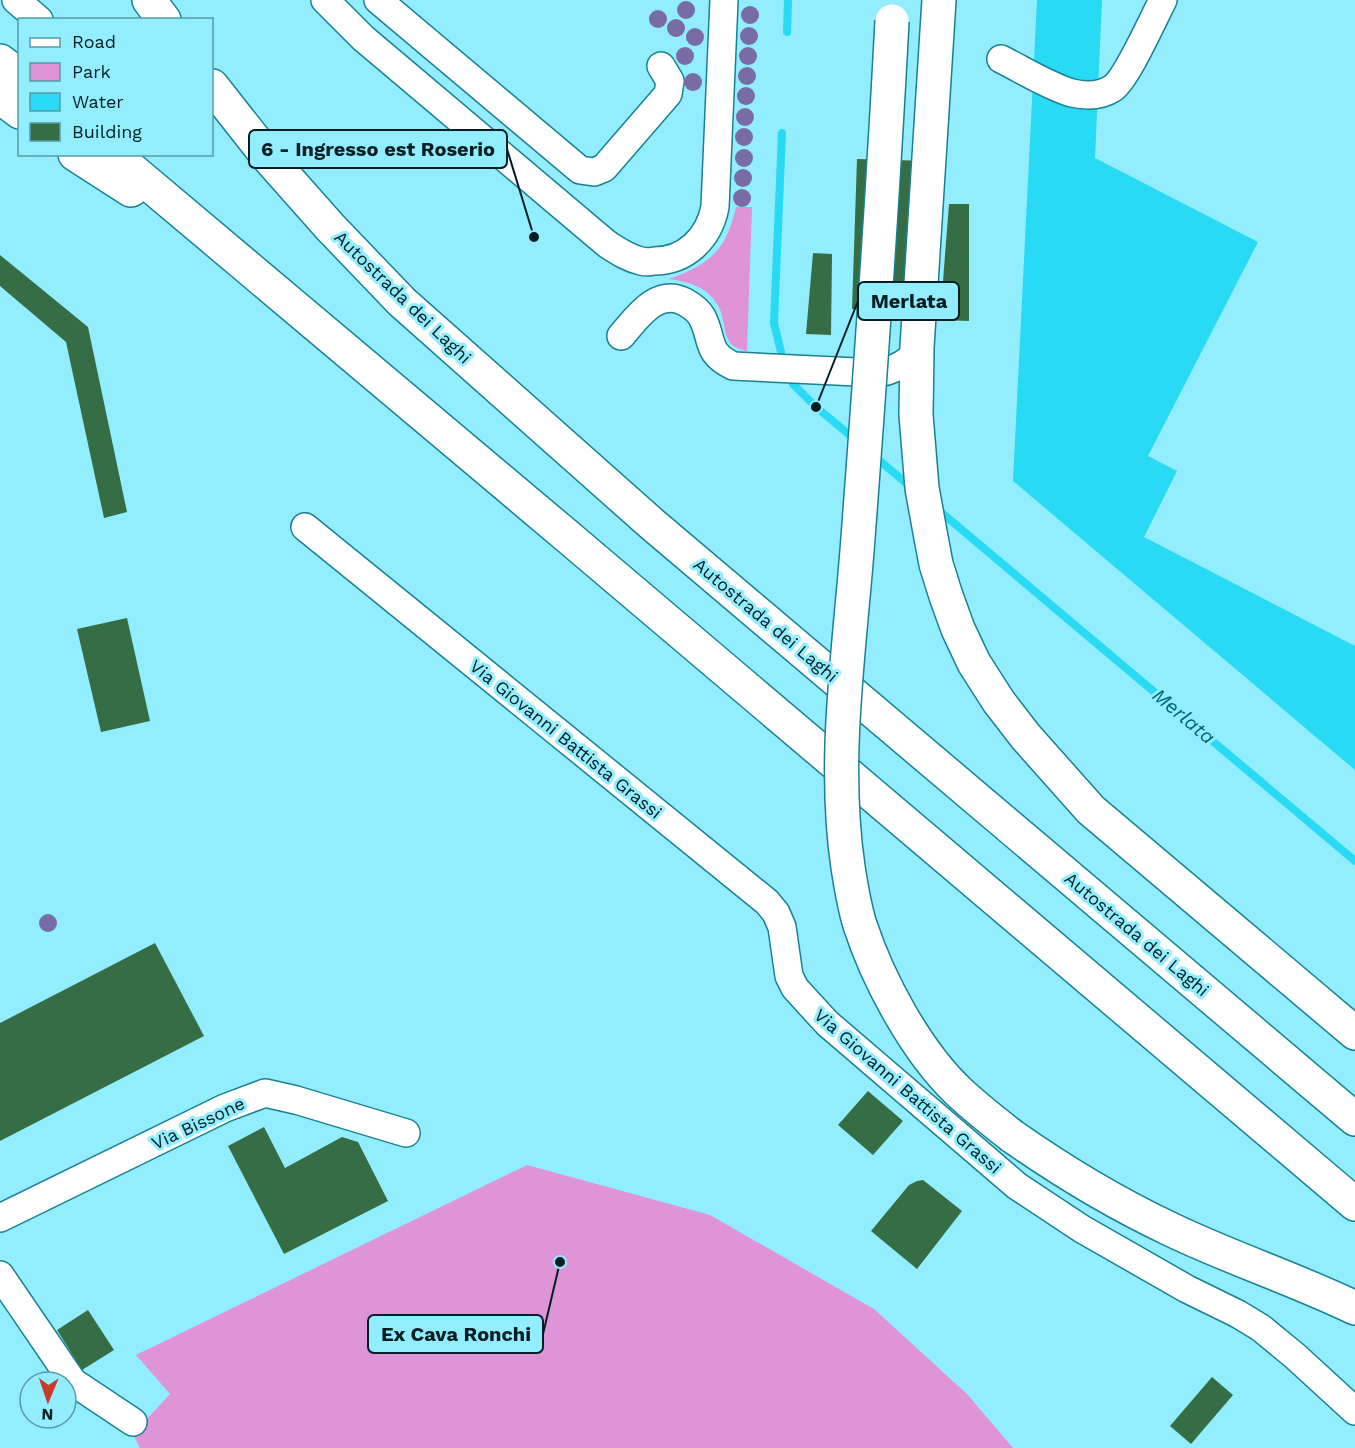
<svg xmlns="http://www.w3.org/2000/svg" width="1355" height="1448" viewBox="0 0 1355 1448" font-family="'Work Sans',sans-serif">
<style>
.green{fill:#de94d7}
.water{fill:#29daf4}
.lines{fill:none;stroke-linecap:round;stroke-linejoin:round}
.stream{stroke:#29daf4;stroke-width:8}
.building{fill:#356e44}
.minor-casing{stroke:#198191;stroke-width:30}
.highway-casing{stroke:#198191;stroke-width:36}
.minor{stroke:#fff;stroke-width:27}
.highway{stroke:#fff;stroke-width:33}
.highway-bridge-casing{stroke:#198191;stroke-width:36;stroke-linecap:butt}
.highway-bridge{stroke:#fff;stroke-width:33}
.tree{fill:#786ba6}
.labels{text-anchor:middle;dominant-baseline:central;stroke-width:6;stroke-linejoin:round;paint-order:stroke}
.street-label{font-size:18px;fill:#011f23;stroke:#92edfe}
.water-label{font-size:20px;font-style:italic;fill:#006470;stroke:#92edfe}
.leader{fill:none;stroke:#011f23;stroke-width:2}
.callout-dot{fill:#011f23;stroke:#92edfe;stroke-width:2}
.callout{fill:#92edfe;stroke:#011f23;stroke-width:2}
.callout-label{font-size:20px;text-anchor:middle;font-weight:bold;fill:#011f23}
</style>
<rect width="100%" height="100%" fill="#92edfe"/>
<path class="green" d="M736,207H752L747,351C739,349 731,347 728,339C724,331 724,321 721,312C712,289 692,282 669,279C710,264 726,251 736,207Z
M527,1165L710,1215L874,1309L967,1394L1013,1448H140L133,1434L170,1394L136,1355Z"/>
<path class="water" d="M1037,0H1102L1095,158L1258,242L1148,456L1177,471L1144,537L1355,646V770L1013,481Z"/>
<g class="lines">
<path class="stream" d="M787,32L788,0
M781,352L774,323L782,133
M793,384L816,407L857,441
M874,456L912,488
M936,508L1355,861"/>
</g>
<path class="building" d="M857,159L931,161L926,311L852,309Z
M949,204H969V321L940,320Z
M813,253L832,254L831,335L806,334Z
M0,255L88,327L127,512L104,518L66,342L0,286Z
M127,618L150,721L101,732L77,629Z
M155,943L204,1036L0,1141V1023Z
M868,1091L903,1121L873,1155L838,1125Z
M264,1127L285,1168L342,1137L358,1142L388,1201L284,1254L228,1146Z
M923,1180L962,1211L917,1269L871,1231L909,1185L917,1181Z
M88,1310L114,1350L82,1370L57,1330Z
M1212,1377L1233,1395L1191,1444L1170,1426Z"/>
<g class="lines">
<g class="minor-casing">
<path id="minor" d="M16,0L39,20
M325,0L363,38L607,244C618,251 628,258 641,261C645,262 650,262 654,261C686,261 709,238 715,207L724,0
M378,0L580,170L594,172L604,168L668,94L670,81L661,66
M1001,59C1023,70 1048,86 1072,93C1085,96 1101,96 1113,88C1127,78 1153,19 1163,0
M621,336C637,318 657,287 685,302C692,306 698,310 702,317C714,341 705,352 733,366L878,373C891,371 900,367 910,359
M305,527L767,902L776,913L782,927L789,976L795,988L827,1023L1017,1186L1082,1229L1187,1289L1238,1314L1261,1328L1295,1356L1355,1411
M0,1218L225,1108L265,1093L296,1100L406,1133
M0,1275L73,1382L133,1422"/>
</g>
<g class="highway-casing">
<path id="highway" d="M149,0L164,20
M939,0L917,347L916,415L922,488L930,532L936,564L946,596L958,629L974,663L999,702L1026,737L1091,810L1355,1033
M0,61L20,76
M212,86L268,157L330,227L402,302L652,524L1355,1119
M0,97L20,112
M75,154L131,190
M113,154L567,536L1355,1204
M1012,1136C1062,1171 1115,1203 1170,1229C1230,1258 1295,1279 1355,1308"/>
</g>
<use href="#minor" class="minor"/>
<use href="#highway" class="highway"/>
<g class="highway-bridge-casing">
<path id="highway-bridge" d="M892,21C883,194 871,366 858,538C850,647 832,759 848,867C851,886 854,906 860,925C878,980 916,1051 958,1091C975,1107 994,1122 1012,1136"/>
</g>
<use href="#highway-bridge" class="highway-bridge"/>
</g>
<g class="tree">
<circle cx="686" cy="10" r="9"/>
<circle cx="750" cy="15" r="9"/>
<circle cx="658" cy="19" r="9"/>
<circle cx="676" cy="28" r="9"/>
<circle cx="749" cy="36" r="9"/>
<circle cx="695" cy="37" r="9"/>
<circle cx="685" cy="56" r="9"/>
<circle cx="748" cy="56" r="9"/>
<circle cx="747" cy="76" r="9"/>
<circle cx="693" cy="82" r="9"/>
<circle cx="746" cy="96" r="9"/>
<circle cx="745" cy="117" r="9"/>
<circle cx="744" cy="137" r="9"/>
<circle cx="744" cy="158" r="9"/>
<circle cx="743" cy="178" r="9"/>
<circle cx="742" cy="198" r="9"/>
<circle cx="48" cy="923" r="9"/>
</g>
<g class="labels">
<g class="street-label">
<text transform="translate(403 297) rotate(44)">Autostrada dei Laghi</text>
<text transform="translate(766 620) rotate(40)">Autostrada dei Laghi</text>
<text transform="translate(566 739) rotate(39)">Via Giovanni Battista Grassi</text>
<text transform="translate(1137 934) rotate(40)">Autostrada dei Laghi</text>
<text transform="translate(908 1091) rotate(41)">Via Giovanni Battista Grassi</text>
<text transform="translate(198 1123) rotate(-25)">Via Bissone</text>
</g>
<g class="water-label">
<text transform="translate(1184 716) rotate(40)">Merlata</text>
</g>
</g>
<path class="leader" d="M534 237L507 149M816 407L858 301M560 1262L543 1334"/>
<g class="callout-dot">
<circle cx="534" cy="237" r="6"/>
<circle cx="816" cy="407" r="6"/>
<circle cx="560" cy="1262" r="6"/>
</g>
<g class="callout">
<rect x="249" y="130" width="258" height="38" rx="6"/>
<rect x="858" y="282" width="101" height="38" rx="6"/>
<rect x="368" y="1315" width="175" height="38" rx="6"/>
</g>
<g class="callout-label">
<text x="378" y="156">6 - Ingresso est Roserio</text>
<text x="909" y="308">Merlata</text>
<text x="456" y="1341">Ex Cava Ronchi</text>
</g>
<rect x="18" y="18" width="195" height="138" fill="#92edfe" stroke="#589ba6" stroke-width="1.5"/>
<rect x="30" y="38" width="30" height="9" fill="#ffffff" stroke="#589ba6" stroke-width="1.5"/>
<text x="72" y="48" font-size="18" fill="#011f23">Road</text>
<rect x="30" y="63" width="30" height="18" fill="#de94d7" stroke="#589ba6" stroke-width="1.5"/>
<text x="72" y="78" font-size="18" fill="#011f23">Park</text>
<rect x="30" y="93" width="30" height="18" fill="#29daf4" stroke="#589ba6" stroke-width="1.5"/>
<text x="72" y="108" font-size="18" fill="#011f23">Water</text>
<rect x="30" y="123" width="30" height="18" fill="#356e44" stroke="#589ba6" stroke-width="1.5"/>
<text x="72" y="138" font-size="18" fill="#011f23">Building</text>
<g transform="translate(48 1400) rotate(182)"><circle r="28" fill="#92edfe" stroke="#589ba6" stroke-width="1.5"/>
<path d="M0-4.5L10 22L0 15L-10 22Z" fill="#c83b2b"/>
<text y="-9" font-size="16" font-weight="bold" text-anchor="middle" fill="#011f23">N</text>
</g>
</svg>
